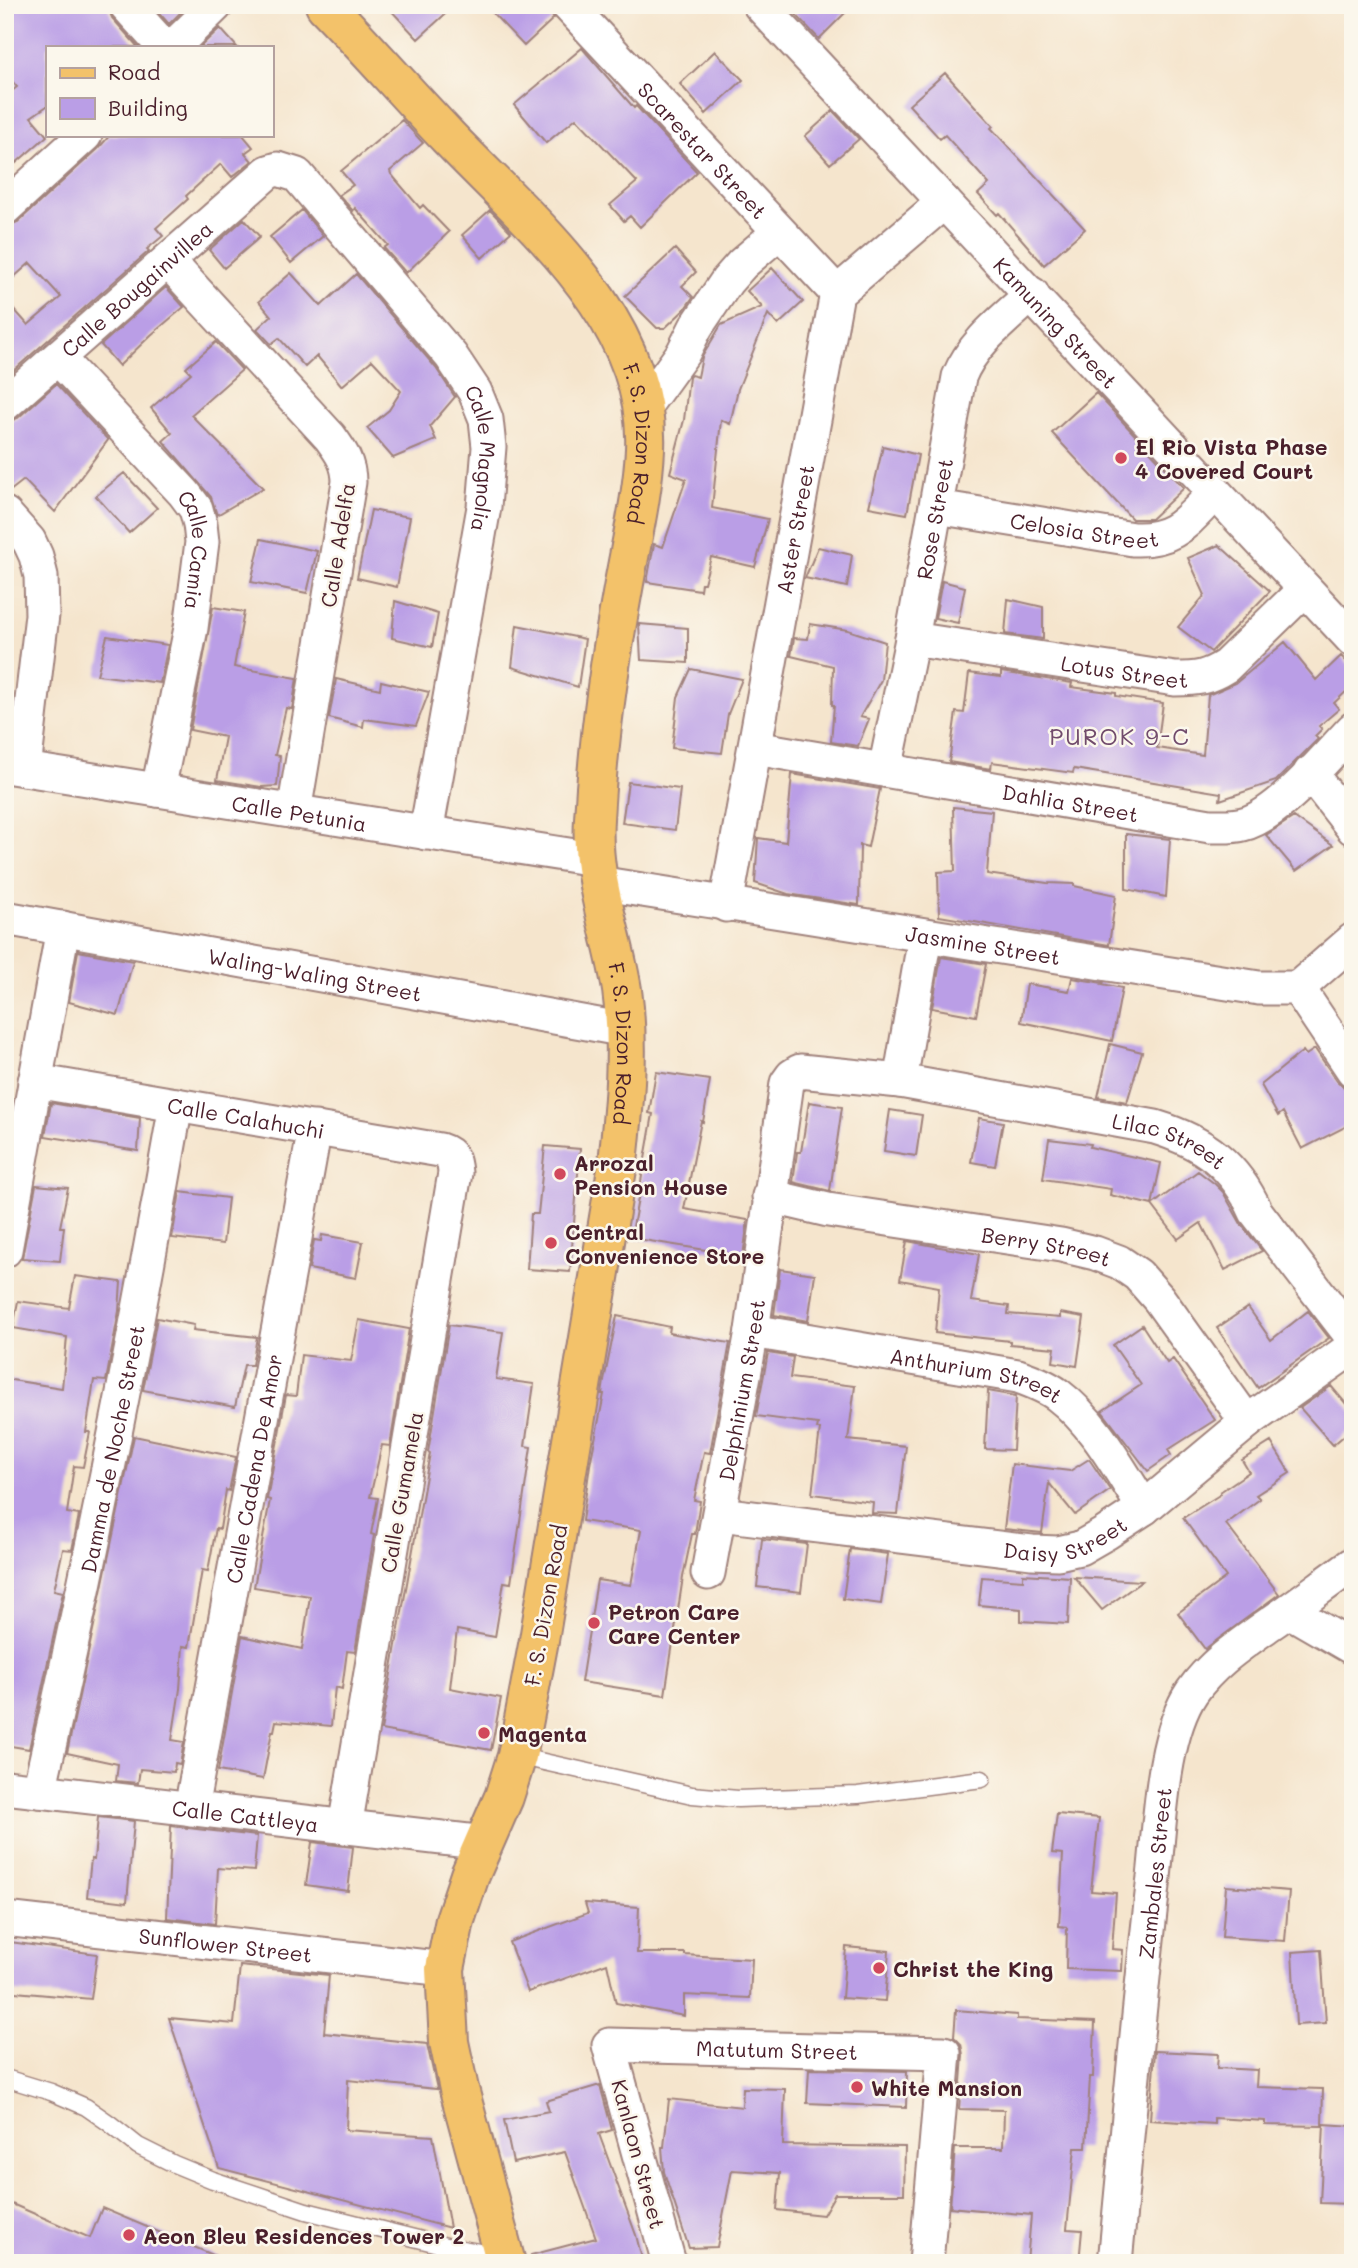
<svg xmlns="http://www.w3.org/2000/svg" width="1358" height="2268" viewBox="0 0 1358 2268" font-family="Mali,sans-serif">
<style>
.building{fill:#ba9ee6}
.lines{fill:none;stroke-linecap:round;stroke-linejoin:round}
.lane-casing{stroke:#a0827c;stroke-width:19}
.street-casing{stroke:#a0827c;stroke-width:37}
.primary-casing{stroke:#a0827c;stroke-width:42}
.lane{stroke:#fff;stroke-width:16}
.street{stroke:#fff;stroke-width:33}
.primary{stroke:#f3c26a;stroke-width:38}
.poi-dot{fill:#d1495b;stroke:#fbf7ec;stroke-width:2.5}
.labels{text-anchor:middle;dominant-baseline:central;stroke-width:5;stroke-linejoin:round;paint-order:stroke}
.street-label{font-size:21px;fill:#4a1f2b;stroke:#fbf7ec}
.poi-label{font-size:21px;font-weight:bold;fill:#4a1f2b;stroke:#fbf7ec;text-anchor:start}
.neighbourhood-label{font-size:23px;letter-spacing:2px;fill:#714b6c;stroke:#fbf7ec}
</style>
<rect width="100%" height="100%" fill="#fbf7ec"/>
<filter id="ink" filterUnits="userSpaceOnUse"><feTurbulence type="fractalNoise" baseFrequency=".0143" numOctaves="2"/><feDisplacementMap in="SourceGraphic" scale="14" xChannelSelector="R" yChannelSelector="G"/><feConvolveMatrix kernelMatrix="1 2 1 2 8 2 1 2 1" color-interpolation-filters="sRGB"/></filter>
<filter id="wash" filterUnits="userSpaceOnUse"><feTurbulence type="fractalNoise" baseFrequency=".00686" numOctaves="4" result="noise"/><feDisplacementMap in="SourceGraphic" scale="28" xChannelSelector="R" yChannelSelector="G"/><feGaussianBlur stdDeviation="1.57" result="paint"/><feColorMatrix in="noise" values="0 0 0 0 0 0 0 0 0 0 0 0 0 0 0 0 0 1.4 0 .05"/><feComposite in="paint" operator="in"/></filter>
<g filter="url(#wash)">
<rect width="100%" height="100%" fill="#f5e5cd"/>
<g id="blocks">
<path class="building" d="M19,5H107L112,18L138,47H47V106L31,117L47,136L16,163L5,150V97L17,87L5,73V19Z
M152,5H188L169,24Z
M386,5H455L418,39Z
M485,5H541L554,18L524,46Z
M787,5H853L819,39Z
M220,28L237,47H200Z
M582,48L634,108L636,106L697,172L640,227L630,216L624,221L610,205L637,182L576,118L546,143L514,105Z
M715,51L743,80L706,114L680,84Z
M945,73L993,126L991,128L1085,229L1044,265L999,213L997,215L978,194L989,184L945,135L940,139L909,105Z
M833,111L859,139L830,164L805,136Z
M402,120L423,143L390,171L391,174L420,208L423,205L449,232L406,273L384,248L388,245L355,208L353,211L339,195L353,185L341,171Z
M110,135H243L253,147L245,153L252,161L232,177L221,164L186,196L188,199L156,228L163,236L147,249L149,251L5,378V299L28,325L61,297L30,263L5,285V227L18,222L98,149Z
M302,210L323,236L291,263L270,237Z
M490,210L511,232L482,258L462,235Z
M244,219L260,237L224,268L209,250Z
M675,249L696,272L682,286L693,297L684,310L665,328H657L625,296Z
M772,268L803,302L778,325L768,314L738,389L730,424L721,420L712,508L768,519L755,567L711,557L704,583H701L700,590L647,582L654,544L663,547L686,479L670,473L684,420L689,377L691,375L698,377L702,357L721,325L762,307L747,291Z
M291,273L321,306L356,274L436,368L455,397L430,426L436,440L393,458L367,428L389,410L401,391L372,360L342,386L317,356L305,367L279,338L271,344L257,329L271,316L259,301Z
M166,287L184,307L151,335L119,366L101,345Z
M216,342L242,370L191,415L263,488L217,515L211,497L163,441L172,433L151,408L191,373L186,368Z
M56,384L108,440L55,512L24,480L5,495V423L18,418Z
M1096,393L1184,488L1151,519H1132L1052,433Z
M883,446L918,455L907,514L869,507Z
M124,473L157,508L129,533L96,496Z
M371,510L410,517L397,587L357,578Z
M261,539L317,551L307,593L251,582Z
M1219,545L1270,591L1211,652L1178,627L1205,595L1188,558Z
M818,547L852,555L847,587L805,578Z
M942,581L965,587L958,623L935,618Z
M1008,599L1043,607V639L1005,634Z
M395,601L438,614L432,647L392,638Z
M213,607L244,612L234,667L297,678L292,709L286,708L275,755L280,756L277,786L261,787L217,780L225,737L190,730Z
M639,624L688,628V663L641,660Z
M810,624L848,630L885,642L881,680L860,717L869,719L858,746L831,742L834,705H832L833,666L791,656L794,638L808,639Z
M517,625L585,639L578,687L512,667Z
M107,636L168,645L160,683L97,675Z
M1285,642L1316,680L1341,656L1353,668V685L1334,703L1339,709L1319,726L1322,729L1315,736L1318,739L1276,781L1220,800L1221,793L1099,773L1074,769L1073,773L992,762L991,769L949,762L956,712L964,713L969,673L1001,677V672L1072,683L1071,687L1116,693V696L1163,703L1157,748L1203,755L1208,695L1236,683Z
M691,669L742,679L728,714L722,753L672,748L678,697Z
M336,679L380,689L381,681L429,692L416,726L364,719L363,727L329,718Z
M792,774L880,789L868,847L860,845L859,905L788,894L755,883L758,838L786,842Z
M628,782L680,789L675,830L622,823Z
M953,807L992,811L987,874L1047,883L1074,884V886L1116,895L1109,945L939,916L938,872L955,871Z
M1294,817L1333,845L1296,871L1266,835Z
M1126,834L1170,839L1166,897L1126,889Z
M78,951L133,961L118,1015L69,1002Z
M941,957L986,964L976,1016L932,1008Z
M1072,978L1103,983L1102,984L1122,988L1112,1041L1021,1022L1027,984L1069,991Z
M1110,1044L1142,1052L1127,1102L1098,1097Z
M1315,1049L1337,1081L1344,1087L1353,1089V1123L1302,1149L1283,1112L1278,1116L1261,1085L1303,1051L1306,1055Z
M656,1072L710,1080L703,1122L701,1121L684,1209L748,1220L743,1256L631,1238L653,1114L649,1113Z
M809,1102L842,1107L830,1191L793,1182L797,1152H801Z
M51,1103L140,1118L138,1151L45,1136Z
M890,1110L922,1115L916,1156L884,1151Z
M979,1118L1003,1122L995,1166L971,1162Z
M1049,1139L1091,1144L1090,1147L1161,1163L1152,1205L1110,1195L1111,1189L1043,1179Z
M545,1146L580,1149L570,1272L527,1269L531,1214H538Z
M1198,1171L1215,1184L1223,1192L1241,1224L1262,1251L1225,1270L1201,1223L1178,1239L1152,1205Z
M36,1185L68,1188L60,1227H64L60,1261L22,1258Z
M180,1192L228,1198L223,1244L172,1238Z
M322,1235L363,1242L356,1278L309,1269L314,1240L321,1241Z
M907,1241L979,1254L971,1301L1009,1306L1008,1314L1060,1318V1313L1084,1317L1077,1366L1053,1362L1055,1348L1010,1344V1341L935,1333L939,1287L900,1280Z
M780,1269L815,1274L808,1321L774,1315Z
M75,1276L121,1282L119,1311L106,1381L94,1380L86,1432H90L83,1467L74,1466L67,1513L79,1515L72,1550L63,1549L54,1590L63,1592L29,1749L5,1745V1379L62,1388L67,1337L13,1328L18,1301L69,1308Z
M1248,1307L1271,1340L1308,1311L1329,1338L1258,1388L1217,1328Z
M617,1316L670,1327L669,1333L730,1343L710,1453L704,1452L694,1500L700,1501L695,1534H692L683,1577L665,1695L581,1682L597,1580L631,1585L641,1530L582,1521L590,1465L604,1394H602L604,1381Z
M157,1318L194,1325L193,1330L257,1337L252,1365H244L235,1407L143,1390Z
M359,1320L409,1329L390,1446L382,1445L370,1497L378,1498L371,1534L374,1535L355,1652L347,1651L342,1689L335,1687L331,1726L276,1721L274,1731H272L263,1779L218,1771L242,1636L302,1649L310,1596L254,1587L270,1500L267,1499L286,1395L296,1396L301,1355L351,1361Z
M449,1325L503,1332L496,1379L534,1384L525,1446L531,1447L511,1583L504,1582L495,1637L457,1630L450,1688L501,1698L491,1750L381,1730L430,1453L428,1452Z
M1142,1325L1167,1363L1173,1359L1215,1420L1168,1450L1171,1455L1148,1471L1102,1411L1141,1385L1113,1345Z
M768,1353L793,1357L790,1378L855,1386L848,1440L906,1446L898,1514L872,1513L873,1502L812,1494L820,1429H817L818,1424L756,1416Z
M1331,1386L1353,1412V1428L1333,1445L1300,1408Z
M988,1391L1016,1396L1013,1450L985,1449Z
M134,1436L236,1457L229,1491L226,1490L220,1529L216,1528L208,1571L202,1570L189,1647L183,1646L180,1689L172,1740L184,1742L180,1764L175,1763L174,1772L140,1769L138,1783L116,1781L118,1764L67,1753Z
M1271,1442L1290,1473L1256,1495L1260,1499L1226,1524L1279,1594L1205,1649L1178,1613L1226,1577L1183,1518L1221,1494L1220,1492L1249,1472L1242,1460Z
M1089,1459L1110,1490L1075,1515L1049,1483L1042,1533L1004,1529L1012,1464L1070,1471Z
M762,1539L807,1544L801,1592L757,1587Z
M850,1549L888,1554L881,1604L843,1599Z
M1023,1574L1070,1577L1068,1624L1021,1621V1609L979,1605L982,1577L1023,1580Z
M1074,1577L1142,1581L1102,1610Z
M1057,1814L1099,1818L1091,1891L1116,1893L1112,1949L1123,1950L1122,1971L1066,1969L1067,1927L1059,1926L1063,1854L1052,1853Z
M98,1817L134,1821L127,1902L87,1897L91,1859L94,1860Z
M171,1826L257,1836L254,1871L218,1868L215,1924L167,1918Z
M312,1842L353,1847L348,1891L306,1885Z
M1226,1886L1289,1891L1285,1941L1222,1937Z
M585,1903L639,1907L637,1953H685V1955L752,1959L750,1998L684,1995V2016L616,2003L607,1963L528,1992L509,1942L588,1913Z
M10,1942L97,1954L91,1999L5,1991Z
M846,1947L889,1951L885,2001L842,1998Z
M1321,1950L1326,2023L1296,2025L1292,1952Z
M240,1966L329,1975L324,2033L427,2044L437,2089L348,2080L346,2130L433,2136L450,2228L219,2168L169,2018L234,2024Z
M956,2010L1017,2015V2019L1095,2022L1093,2077H1090L1086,2148H1075L1067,2229L1082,2230L1079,2263H1027L1031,2215L950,2207L955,2148H1003L1004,2110L959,2109L963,2055L961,2044L954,2037Z
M1155,2051L1218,2054L1217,2068L1257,2070L1256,2087L1323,2089L1322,2126L1265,2125V2121L1214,2118V2124L1150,2120Z
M809,2069L907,2071L906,2107L807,2103Z
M600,2085L612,2130L599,2134L636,2235L643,2263H532L531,2255L596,2238L565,2152L513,2163L504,2120L549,2111L546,2101Z
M743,2088L785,2089L783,2145L905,2147L904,2194H835L823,2215L777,2210L780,2173L732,2170L717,2247L689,2248L664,2172L662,2147H664L669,2099L742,2107Z
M1324,2124L1353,2126V2204L1320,2203Z
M5,2201L90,2238L102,2208L232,2263H5Z"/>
</g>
</g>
<g filter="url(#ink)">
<use href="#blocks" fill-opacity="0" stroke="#a0827c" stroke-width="2"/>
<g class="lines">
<g class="lane-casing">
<path id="lane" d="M517,1756L692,1795L738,1799L858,1795L982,1779
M5,2078L51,2092L86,2107L109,2123L138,2146L174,2164L213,2180L306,2211L450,2247L502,2256"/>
</g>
<g class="street-casing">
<g id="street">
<path d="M126,5L164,47"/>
<path id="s1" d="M568,5L837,293"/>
<path id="s2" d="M760,5L1353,640"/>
<path d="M173,47L216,5"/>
<path d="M5,208L85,135"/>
<path d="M168,261L330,437C341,452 349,463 349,482L294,812"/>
<path id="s3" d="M58,358L184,493L196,509L200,524L202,542L191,628L158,790"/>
<path id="s4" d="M5,404L268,172L278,169L297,175L451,356L475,392L486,419L489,447L484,507L426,833"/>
<path d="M644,407L683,353L696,327L727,281L742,264L779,232"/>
<path id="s5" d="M937,507L1133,539C1176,541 1187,520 1215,493"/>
<path d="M5,514L29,541L36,556L41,576L42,615L24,769"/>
<path id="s6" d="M912,639L1175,679C1197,679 1207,678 1226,666L1305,589"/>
<path id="s7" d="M755,748L1210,826C1221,826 1233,827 1243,824C1278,816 1327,756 1353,729"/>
<path id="s8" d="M5,766L594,859"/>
<path id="s9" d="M885,770L912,639L959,377C973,342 1005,319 1032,294"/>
<path d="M1310,773L1353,828"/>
<path id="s10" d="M598,883L1259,988H1298L1353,940"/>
<path id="s11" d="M726,905L837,293L944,202"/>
<path id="s12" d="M5,918L626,1030"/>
<path d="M1298,988L1353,1070"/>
<path id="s13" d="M35,1081L440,1150C453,1154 454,1161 455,1173L345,1827"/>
<path d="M900,1081L925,936"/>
<path id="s14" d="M769,1196L828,1210L1061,1245L1095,1253L1119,1262L1138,1275L1159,1299L1247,1422"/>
<path d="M5,1250L63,928"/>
<path id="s15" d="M752,1331L1018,1376C1032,1381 1046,1386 1058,1395C1095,1423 1119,1469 1144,1508"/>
<path id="s16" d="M720,1514L1032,1552L1058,1553L1080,1548L1106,1533L1144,1508L1247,1422L1353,1347"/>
<path id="s17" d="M708,1573L752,1331L787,1083L792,1076L800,1071L900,1081L1155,1127C1204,1142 1235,1165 1256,1212L1353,1338"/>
<path d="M1289,1611L1353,1648"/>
<path id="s18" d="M5,1787L485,1843"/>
<path id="s19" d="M39,1791C91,1563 136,1335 176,1105"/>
<path id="s20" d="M191,1809L315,1128"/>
<path id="s21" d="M5,1919L445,1969"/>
<path id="s22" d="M669,2263L609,2045L944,2053L926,2263"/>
<path id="s23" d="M1115,2263C1127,2134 1139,2006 1154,1877C1160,1824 1162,1736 1192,1692C1212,1663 1243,1643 1271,1623C1299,1604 1326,1583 1353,1564"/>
</g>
</g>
<g class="primary-casing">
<g id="primary">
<path id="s24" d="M325,5C367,48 407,94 448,137C530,223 651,319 645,449C643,495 631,543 623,589C609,665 598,742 594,819C590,878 613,933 622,990C630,1048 624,1106 618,1163L539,1640L517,1756L504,1797L470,1875L455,1920L445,1969L449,2042L459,2089L506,2263"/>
</g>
</g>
<use href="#lane" class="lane"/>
<use href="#street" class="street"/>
<use href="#primary" class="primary"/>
</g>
</g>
<g class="poi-dot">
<circle cx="1121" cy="458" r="7"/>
<circle cx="560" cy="1174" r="7"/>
<circle cx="551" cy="1243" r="7"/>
<circle cx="594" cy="1623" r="7"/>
<circle cx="484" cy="1733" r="7"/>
<circle cx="879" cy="1968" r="7"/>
<circle cx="857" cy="2087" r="7"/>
<circle cx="129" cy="2235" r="7"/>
</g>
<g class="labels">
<g class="street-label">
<text stroke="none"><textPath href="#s1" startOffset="198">Scarestar Street</textPath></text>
<text stroke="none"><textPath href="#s4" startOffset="175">Calle Bougainvillea</textPath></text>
<text stroke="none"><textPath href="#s2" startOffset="434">Kamuning Street</textPath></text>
<text stroke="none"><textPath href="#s24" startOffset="555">F. S. Dizon Road</textPath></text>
<text stroke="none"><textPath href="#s4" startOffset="730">Calle Magnolia</textPath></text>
<text stroke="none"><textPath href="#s9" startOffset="256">Rose Street</textPath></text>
<text stroke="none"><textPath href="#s5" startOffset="149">Celosia Street</textPath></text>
<text stroke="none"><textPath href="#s11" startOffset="382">Aster Street</textPath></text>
<text transform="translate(337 545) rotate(-81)">Calle Adelfa</text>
<text stroke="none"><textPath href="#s3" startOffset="245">Calle Camia</textPath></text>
<text stroke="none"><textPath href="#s6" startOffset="215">Lotus Street</textPath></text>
<text stroke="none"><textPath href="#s7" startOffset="320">Dahlia Street</textPath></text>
<text stroke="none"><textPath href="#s8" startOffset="298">Calle Petunia</textPath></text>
<text stroke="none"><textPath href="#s10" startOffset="390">Jasmine Street</textPath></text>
<text stroke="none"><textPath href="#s12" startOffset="315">Waling-Waling Street</textPath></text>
<text stroke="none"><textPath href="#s24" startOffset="1162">F. S. Dizon Road</textPath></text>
<text stroke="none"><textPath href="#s13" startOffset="214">Calle Calahuchi</textPath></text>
<text stroke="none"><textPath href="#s17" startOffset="892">Lilac Street</textPath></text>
<text stroke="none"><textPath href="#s14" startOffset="282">Berry Street</textPath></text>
<text stroke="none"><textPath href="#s15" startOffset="229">Anthurium Street</textPath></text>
<text stroke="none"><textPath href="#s17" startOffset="186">Delphinium Street</textPath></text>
<text stroke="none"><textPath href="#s19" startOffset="350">Damma de Noche Street</textPath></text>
<text stroke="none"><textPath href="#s20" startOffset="346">Calle Cadena De Amor</textPath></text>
<text transform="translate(401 1492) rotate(-80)">Calle Gumamela</text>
<text stroke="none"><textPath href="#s16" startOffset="350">Daisy Street</textPath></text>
<text transform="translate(545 1605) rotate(-80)">F. S. Dizon Road</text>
<text stroke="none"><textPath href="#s18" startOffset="242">Calle Cattleya</textPath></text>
<text stroke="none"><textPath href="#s23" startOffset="392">Zambales Street</textPath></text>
<text stroke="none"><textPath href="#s21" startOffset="222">Sunflower Street</textPath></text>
<text stroke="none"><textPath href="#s22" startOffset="394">Matutum Street</textPath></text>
<text transform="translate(639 2154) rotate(75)">Kanlaon Street</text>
</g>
<g class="poi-label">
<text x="1135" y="446">El Rio Vista Phase<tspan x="1135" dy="24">4 Covered Court</tspan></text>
<text x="574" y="1162">Arrozal<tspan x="574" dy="24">Pension House</tspan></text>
<text x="565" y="1231">Central<tspan x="565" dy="24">Convenience Store</tspan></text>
<text x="608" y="1611">Petron Care<tspan x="608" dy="24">Care Center</tspan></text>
<text x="498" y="1733">Magenta</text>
<text x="893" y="1968">Christ the King</text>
<text x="871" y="2087">White Mansion</text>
<text x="143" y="2235">Aeon Bleu Residences Tower 2</text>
</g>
<g class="neighbourhood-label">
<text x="1120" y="736">PUROK 9-C</text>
</g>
</g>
<rect width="1358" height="2268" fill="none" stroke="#fbf7ec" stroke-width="28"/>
<rect x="46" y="46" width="228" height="91" fill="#fbf7ec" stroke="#b4a19f" stroke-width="2"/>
<rect x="60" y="68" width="35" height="10" fill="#f3c26a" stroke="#b4a19f" stroke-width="2"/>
<text x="108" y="80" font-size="21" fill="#4a1f2b">Road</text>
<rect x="60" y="98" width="35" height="21" fill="#ba9ee6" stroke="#b4a19f" stroke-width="2"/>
<text x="108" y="116" font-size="21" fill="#4a1f2b">Building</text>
</svg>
